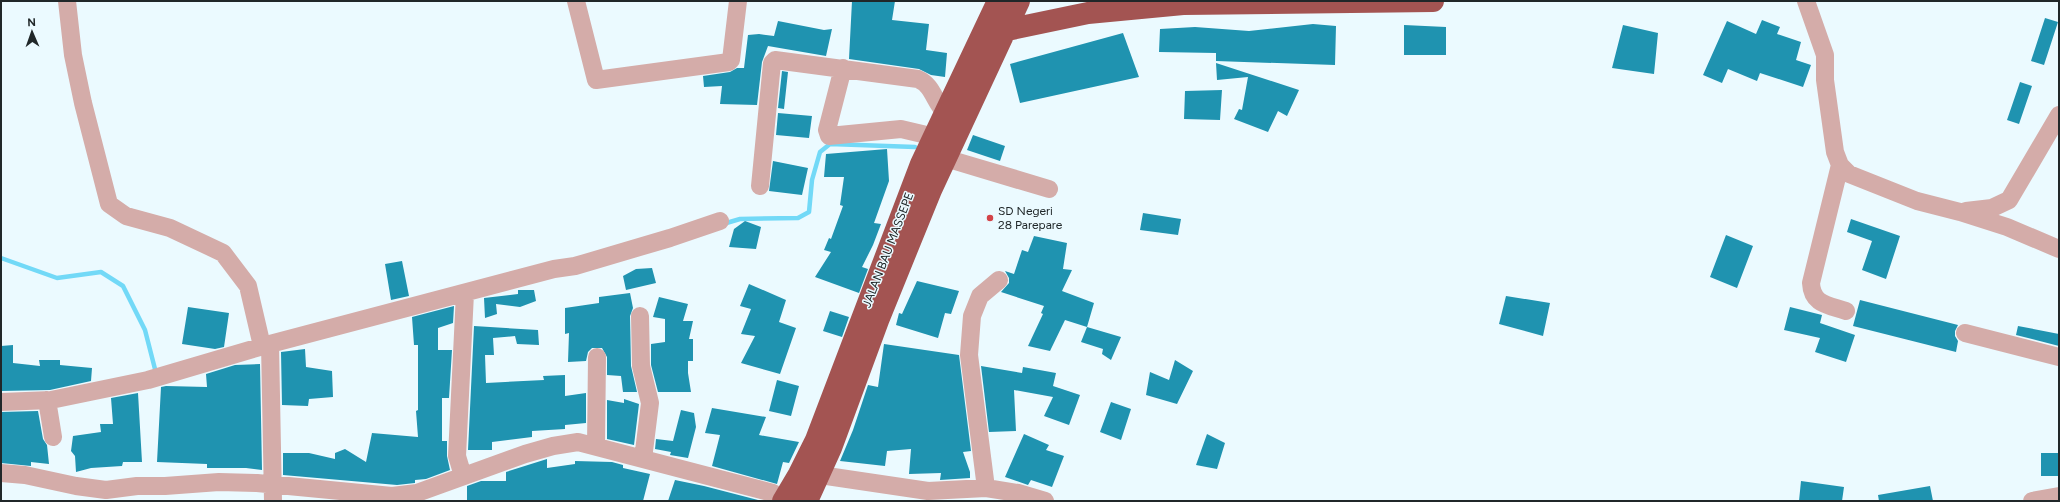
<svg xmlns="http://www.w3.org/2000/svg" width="2060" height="502" viewBox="0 0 2060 502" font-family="Figtree,sans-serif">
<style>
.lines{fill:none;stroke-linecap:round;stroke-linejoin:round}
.stream{stroke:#72d9f7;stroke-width:4.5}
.building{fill:#1f93b0}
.minor{stroke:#d4aca9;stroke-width:18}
.highway{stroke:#a35452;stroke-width:22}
.poi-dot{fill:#d34348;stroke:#ebfaff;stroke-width:1.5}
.labels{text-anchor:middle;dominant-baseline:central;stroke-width:3;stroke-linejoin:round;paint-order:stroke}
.poi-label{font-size:12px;fill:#202729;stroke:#ebfaff;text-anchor:start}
.street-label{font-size:12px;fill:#202729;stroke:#ebfaff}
</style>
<rect width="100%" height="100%" fill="#ebfaff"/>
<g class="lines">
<path class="stream" d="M723,224L740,219L798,218L809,212L812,180L820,152L830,144L915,147
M1,258L57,278L101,272L123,286L145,330L156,373"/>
</g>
<path class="building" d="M852,1H895L892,20L929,24L926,50L947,53L945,77L931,75L919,69L849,59Z
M2045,18L2058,22L2044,65L2031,61Z
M1762,20L1780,27L1777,34L1801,42L1796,60L1811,65L1803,87L1760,73L1757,81L1728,69L1722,83L1703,75L1727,21L1756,34Z
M778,21L824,30L832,29L826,56L768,46L762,62L757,105L720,104L722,86L704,87L703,76L730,72L737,68H744L748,35L759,34L774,36Z
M1313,24L1336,26L1335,65L1216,61V53L1159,52L1160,29L1195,27L1249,31Z
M1404,25L1446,27V55H1404Z
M1623,25L1658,33L1654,74L1612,68Z
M1123,33L1139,77L1020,103L1010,64Z
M1216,63L1299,90L1287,116L1278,111L1268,132L1234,119L1239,109L1242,110L1248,77L1217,80Z
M782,71L788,72L784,109L778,108Z
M2020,82L2032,86L2019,124L2007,120Z
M1222,90L1220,120L1184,119L1185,91Z
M778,113L812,116L809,138L776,135Z
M973,135L1005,146L1000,161L967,150Z
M887,149L889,181L874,223L881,224L873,245L862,267L868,269L859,293L815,277L831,252L824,250L829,238L831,239L843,206L840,205L844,177H824L826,154Z
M773,161L808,168L802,195L769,191Z
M1143,213L1181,219L1178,235L1140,230Z
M1851,219L1900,236L1886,279L1862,270L1872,241L1847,232Z
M745,221L761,227L756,249L729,247L734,229Z
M1726,235L1753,246L1737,288L1710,277Z
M1034,236L1067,243L1063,269L1072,270L1062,291L1094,303L1087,327L1065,320L1050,351L1028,346L1043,314L1041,313L1044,306L1001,292L1009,283V278L1005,271L1014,274L1022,250L1028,252Z
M402,261L409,296L391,300L385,264Z
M652,268L656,283L626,290L623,276L636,269Z
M917,281L959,291L951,314L945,313L938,338L896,325L899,313L902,314Z
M749,284L786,300L779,322L796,328L780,374L741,363L755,336L741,334L751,309L740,306Z
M518,290H534L536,301L520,307L496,304L497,314L485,318L484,298L518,294Z
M630,293L633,308L630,316L631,366L637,392H623L621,376L607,375V357L602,348H592L588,352L586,361L568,362L569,333L565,334V308L599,303V297Z
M1506,296L1550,303L1543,336L1499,324Z
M659,297L688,304L683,321H693L689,339H693V361H688V373L691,392H658L651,365V344L665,342V319L653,317Z
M1860,300L1958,325L1955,331V336L1958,341L1956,352L1853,326Z
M454,306L453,323L438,328V350H452L449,398H442V441H447V456L450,470L426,479L415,480V483L397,485L283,475V453H309L335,459V453L345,449L366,462L372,433L418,437L416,411L418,410V345H414L412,317Z
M188,307L229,313L224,347L215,349L182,344Z
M1790,307L1822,315L1820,323L1855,335L1846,362L1815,352L1820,338L1784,330Z
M830,311L849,317L842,337L823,331Z
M474,326L538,330L539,345L517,344L515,336L493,338L494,355H485L486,383L544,380L543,376L565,375V396L586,393V423L565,425V429L532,431V437L492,442V450H468Z
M2018,326L2059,334V346L2016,335Z
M1087,327L1121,337L1111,360L1102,354L1103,349L1081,342Z
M884,344L959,355L971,451L963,452L970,472V478L940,480L941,473L909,474L911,449L887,451L885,466L840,461L853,430L868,385L878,387Z
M13,345V363L40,366L39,360H60V365L92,368L91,381L50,390L1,391V346Z
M305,349L306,367L332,371L333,397L309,399L308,406L282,405L281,352Z
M1175,360L1193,371L1177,404L1146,395L1150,372L1169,380Z
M260,364L262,470L246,468H207V464L157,462L161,387L166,386L207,387L206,374L235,365Z
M981,366L1022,373L1023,367L1056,373L1053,386L1080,395L1069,425L1044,416L1053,397L1014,390L1016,431L989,432Z
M777,380L799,386L791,416L769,411Z
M138,393L142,462H123L122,466L91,468L76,472L75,456L71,451L73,436L101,432L100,424H113L111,398Z
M624,399L639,404L634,445L607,439V400L624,403Z
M1111,402L1131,409L1121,440L1100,432Z
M712,408L766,417L759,435L799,442L789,463L783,462L777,484L712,466L720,435L705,433Z
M681,410L694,413L696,427L688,458L670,455L671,452L655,449L656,439L673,441Z
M38,411L43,439L47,445L49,464L31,462V466L1,463V412Z
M1024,434L1049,445L1046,450L1064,456L1052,487L1031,480L1028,485L1005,477Z
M1207,434L1225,443L1217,469L1196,465Z
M2041,453H2059V476H2041Z
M547,459V468L575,464V461L612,462L623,465V468L650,474L643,501H467V486L481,481H506V472Z
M675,480L704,486L758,500L668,501Z
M1801,481L1844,487L1842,501H1799Z
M1930,486L1933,501H1879L1878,495Z"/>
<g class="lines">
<path class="minor" d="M67,1L73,55L83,103L109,204L126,216L170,228L223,253L248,286L262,346
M576,1L596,80L729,62L731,60L738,1
M1806,1L1825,55V80L1835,152L1840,165L1849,174L1917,201L1960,212L2007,227L2059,249
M843,68L827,130L829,136L901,129L935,137
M945,158L1049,189
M1840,165L1811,283C1812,305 1829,305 1846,311
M760,186L772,63L775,60L918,79C934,86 934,103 946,113
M1966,211L1992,208L2009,200L2059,115
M640,316L641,366L650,403L643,459
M1965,333L2059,357
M270,344L273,501
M47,400L53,437
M1,402L51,400L148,380L270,344L554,269L575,266L670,238L720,221
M596,446L597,357
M1,473L25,475L76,486L106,490L137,486H165L219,482L257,483L392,496L417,493L525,454L553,446L578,442L773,493L778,501
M820,475L928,491L986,488L1018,493L1045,501
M463,476L457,456L465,293
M986,488L969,355L972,316L980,296L999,280
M2032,501L2059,496"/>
<path class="highway" d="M1007,30L1088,13L1183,4L1433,1
M783,501L799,474L816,440L921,164L998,1
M807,501L831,448L879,318L931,190L1019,1"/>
</g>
<circle class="poi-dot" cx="990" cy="218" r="4"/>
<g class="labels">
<g class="poi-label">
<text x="998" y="211">SD Negeri<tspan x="998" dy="14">28 Parepare</tspan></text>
</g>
<g class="street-label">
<text transform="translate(888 250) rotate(-69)">JALAN BAU MASSEPE</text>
</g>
</g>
<rect width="2060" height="502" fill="none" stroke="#202729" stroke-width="4"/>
<g transform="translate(32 32) rotate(358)" stroke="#ebfaff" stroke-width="3" paint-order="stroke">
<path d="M0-3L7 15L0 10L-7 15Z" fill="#202729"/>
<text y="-6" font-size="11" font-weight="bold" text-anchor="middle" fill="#202729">N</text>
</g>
</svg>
